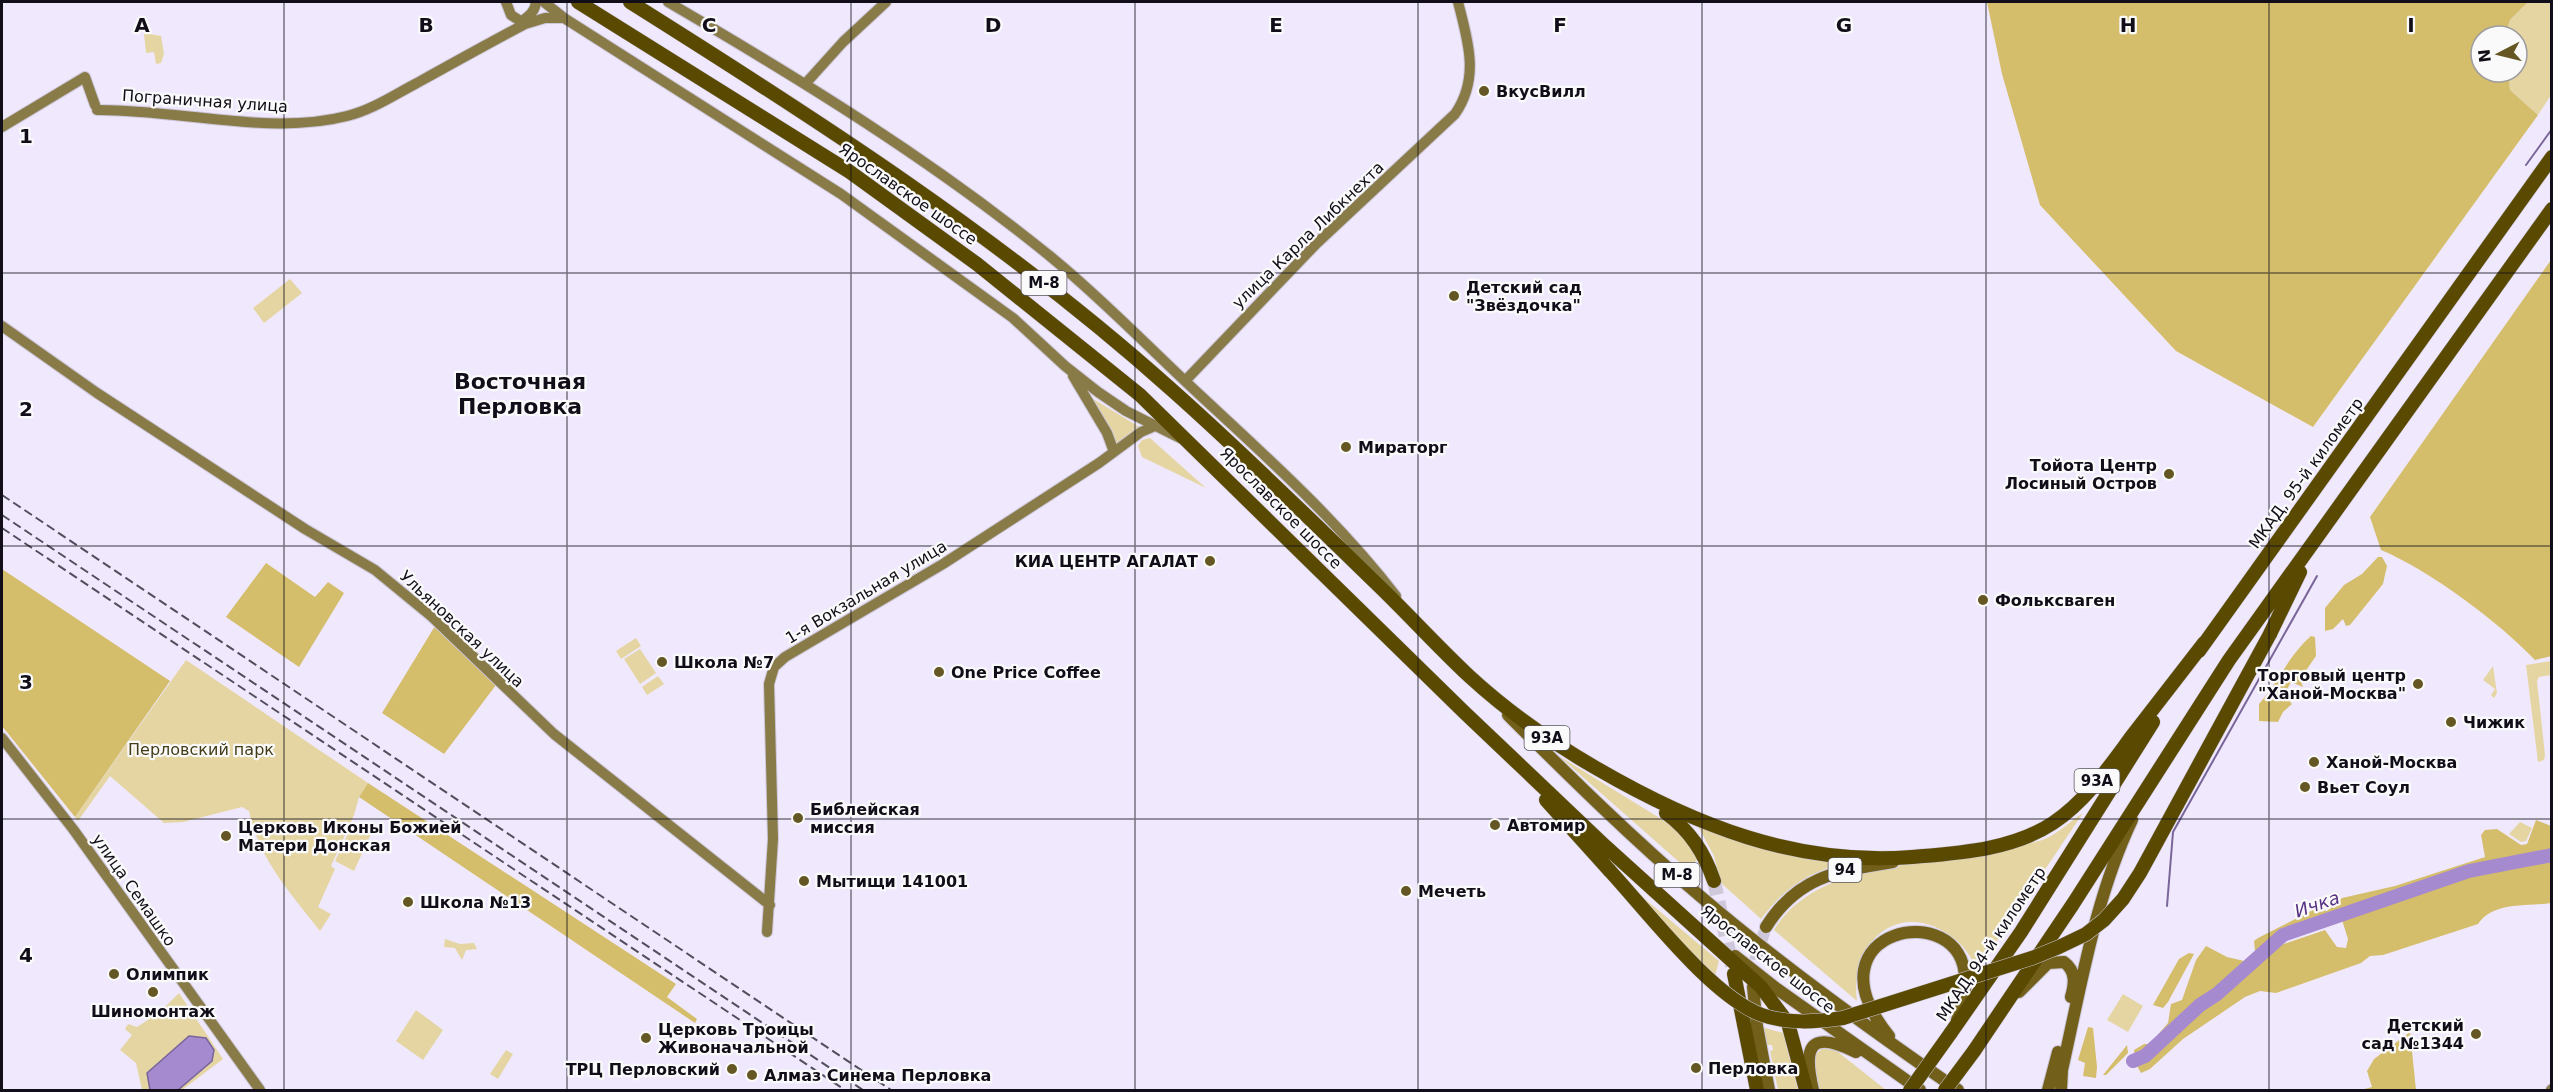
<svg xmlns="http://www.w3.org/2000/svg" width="2553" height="1092" viewBox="0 0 2553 1092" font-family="'DejaVu Sans',sans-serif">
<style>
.green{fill:#e4d5a2}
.forest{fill:#d4bd6b}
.water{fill:#a58ad0;stroke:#796599;stroke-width:1.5}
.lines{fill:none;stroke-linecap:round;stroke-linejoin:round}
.stream{stroke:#796599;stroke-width:2}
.river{stroke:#a58ad0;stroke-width:14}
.primary-tunnel{stroke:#cfc8db;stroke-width:12;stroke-dasharray:12 6;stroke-linecap:butt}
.highway-tunnel{stroke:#cfc8db;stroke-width:14;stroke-dasharray:14 7;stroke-linecap:butt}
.secondary-casing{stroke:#ccc6d9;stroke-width:12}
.primary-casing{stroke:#ccc6d9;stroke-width:14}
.highway-casing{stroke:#ccc6d9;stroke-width:15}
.secondary{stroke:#897b48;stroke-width:10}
.primary{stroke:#72601a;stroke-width:12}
.highway{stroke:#5a4a01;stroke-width:14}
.rail{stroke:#534e5c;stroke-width:2;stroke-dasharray:9 4.5;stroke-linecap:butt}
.highway-bridge-casing{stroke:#ccc6d9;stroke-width:15;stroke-linecap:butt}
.highway-bridge{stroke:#5a4a01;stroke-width:14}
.grid{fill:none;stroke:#120e19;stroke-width:1.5;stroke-opacity:0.55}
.poi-dot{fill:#655724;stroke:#fafafa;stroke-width:2}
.labels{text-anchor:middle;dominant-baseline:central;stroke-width:4.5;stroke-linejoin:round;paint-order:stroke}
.shield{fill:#fafafa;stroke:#58555c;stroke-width:1.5}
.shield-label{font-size:15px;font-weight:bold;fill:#120e19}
.poi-label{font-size:16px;font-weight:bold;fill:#120e19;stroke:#fafafa;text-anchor:start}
.street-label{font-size:16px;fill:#120e19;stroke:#fafafa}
.park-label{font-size:16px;fill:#443b17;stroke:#fafafa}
.water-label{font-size:18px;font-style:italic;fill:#573285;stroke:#fafafa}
.district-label{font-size:22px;font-weight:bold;fill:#120e19;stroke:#fafafa}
.grid-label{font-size:20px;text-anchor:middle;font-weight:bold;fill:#120e19;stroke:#fafafa;stroke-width:4.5;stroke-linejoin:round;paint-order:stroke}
</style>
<rect width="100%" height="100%" fill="#f0e9fd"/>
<path class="green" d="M2528,2H2551V95L2538,115L2510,90L2508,72H2517V36H2505L2510,20Z
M144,33L161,36L164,54L161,63L156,64L154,52L146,53Z
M290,279L302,293L264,323L253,308Z
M1090,397L1141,428L1118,443L1114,441Z
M1150,438L1207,489H1208L1142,457L1138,446L1142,440Z
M636,638L641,646L621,659L616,651Z
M640,649L656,673L640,684L624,659Z
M186,660L368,783L359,797L354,815L331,866L335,869L318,907L331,914L320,931C291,894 258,858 249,811L242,807L183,822L164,823L110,776L78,821L75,817Z
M2551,661V675L2539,677L2537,681L2545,755L2544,760L2538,762L2526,665Z
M2493,666L2497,693L2494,698L2491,695L2495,689L2483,680Z
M658,676L664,684L647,695L642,687Z
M1559,756L1671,825L1686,840L1698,859L1687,869Z
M2083,813L1978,969C1971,959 1966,948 1956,940C1903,896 1849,939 1857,1001L1774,930C1821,854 1941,869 2018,846C2028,843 2040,842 2049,837C2061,831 2072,820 2083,813Z
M2520,822L2532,828L2526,841L2521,842L2509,834Z
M1697,824L1847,863C1809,871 1784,888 1761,919L1721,883L1714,856Z
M352,825L371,834L354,871L335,861Z
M1614,873L1719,961L1714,980Z
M445,939L460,944L474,943L477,949L466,950L462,960L455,948L444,947Z
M179,993L223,1059L182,1090H142L136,1063L120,1050L132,1035L125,1029L128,1024L137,1027L160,1012Z
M2123,994L2143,1006L2128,1032L2107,1020Z
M416,1010L443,1030L423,1060L396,1041Z
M1762,1027L1783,1033L1798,1090H1778L1770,1051L1773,1050L1772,1045H1766Z
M1826,1046L1833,1048L1886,1090H1817L1813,1056Z
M506,1050L513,1054L498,1079L490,1074Z"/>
<path class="forest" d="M1987,2H2528L2510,20L2505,36H2481V72H2508L2510,90L2538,115L2313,427L2176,351L2040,205L2002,74Z
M2551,260L2552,656L2535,660C2499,622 2429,570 2381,550L2370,517Z
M2378,557H2382L2387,566L2383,584L2350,625L2346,626L2343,619L2333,629L2325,631V608L2344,585L2362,574Z
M266,563L315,597L328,582L344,593L299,667L226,617Z
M2,569L170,681L75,817L2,726Z
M435,626L496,685L444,754L382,713Z
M2311,636L2315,637L2316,656L2300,679L2303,687L2291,682L2284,695L2292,704L2283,712L2278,722L2259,721V704C2279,682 2288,656 2311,636Z
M368,783L676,984L667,997L697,1019L695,1023L359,797Z
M2536,820L2551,826V852L2467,870L2283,933L2273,938L2145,1053L2135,1057L2134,1050L2144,1044H2150L2168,1023L2171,1004L2182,1000L2196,960L2206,946L2227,957L2244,961L2255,951L2254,941L2258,938L2315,909L2327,911L2342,898L2395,886L2485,857L2481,835L2485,830L2497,829L2521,845L2527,844Z
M2551,859V903C2527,907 2494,901 2478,924L2383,955L2370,956L2361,963L2276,993L2260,991L2245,997L2183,1039L2150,1069L2141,1073L2136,1064L2278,946L2325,930L2337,947L2346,948L2348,939L2342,920L2469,874Z
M2189,953L2194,954L2168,1002L2163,1008L2153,1005L2179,959Z
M2088,1027L2093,1028L2097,1067L2096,1078L2083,1076L2085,1063L2078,1060Z
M2410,1032L2416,1090H2361L2372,1087L2367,1071L2374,1059Z
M2127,1045L2128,1053L2106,1075H2103Z"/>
<path class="water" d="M189,1036L206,1038L214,1050L212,1061L178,1090H150L147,1073Z"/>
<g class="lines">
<path class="stream" d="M2526,165L2552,129
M2167,906L2173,832L2317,576"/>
<path class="river" d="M2133,1061L2145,1056L2200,1005L2217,994L2283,935L2469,871L2552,855"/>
<path class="primary-tunnel" d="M1753,978L1756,957L1766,927"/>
<path class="highway-tunnel" d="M1714,881L1732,966"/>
<g class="secondary-casing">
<path id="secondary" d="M506,2L511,15L525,24
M544,2L564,18L841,194L1013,318L1065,366L1098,392L1126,411L1180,438
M668,2C800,79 932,160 1051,257C1104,300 1151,350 1201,396C1269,459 1340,523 1396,596
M521,22C529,16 535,12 536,2
M806,83L843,42L886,2
M97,110C176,109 270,136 347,116C372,110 394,95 417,83C453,63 489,43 525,24L545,18H564
M2,127L85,77L95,105
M2,326L97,393L305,529L375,570L431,616L554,734L770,905
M1073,376L1107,433L1114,452
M1185,381L1317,243L1455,114C1480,78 1468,41 1458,2
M2,738L73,829L260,1090
M767,932L773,839L769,684L774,667L785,657L943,564L1099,463L1141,432L1155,426
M2551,1090L2552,1089"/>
</g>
<g class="primary-casing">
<path id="primary" d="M1508,715C1570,777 1633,839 1700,896C1782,966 1870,1029 1958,1090
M1766,927C1798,876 1837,871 1893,862
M1735,956L1777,989L1920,1090
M1753,987L1757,1026L1769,1090
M2019,992L2048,963L2064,962C2076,971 2075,983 2071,997
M1889,1036C1802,928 1964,896 1965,979C1966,993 1962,1006 1957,1020
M1813,1090C1803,1047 1809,1029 1856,1052
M2048,1090L2058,1052
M2061,1090L2062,1070C2081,986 2095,898 2132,820"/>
</g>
<g class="highway-casing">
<path id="highway" d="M578,2L850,172L977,264L1140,395L1465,713L1605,846L1761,987L1788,1023L1806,1090
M630,2C818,120 1006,241 1172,390C1243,453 1311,520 1379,586C1409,615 1438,647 1469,676C1507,711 1551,742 1596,768C1694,825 1796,866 1912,857C1959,853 2012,850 2053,823C2086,801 2109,767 2132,736C2156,705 2180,674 2204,643
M2270,634L2300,572
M2199,651L2552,157
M1546,800L1610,871
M1666,813C1690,831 1704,852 1714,881
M1734,974L1757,1090
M1950,1034L2021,932L2153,722
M1974,1051L2073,904L2229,660L2552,209"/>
</g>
<use href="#secondary" class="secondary"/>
<use href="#primary" class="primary"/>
<use href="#highway" class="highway"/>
<path class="rail" d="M2,495L891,1090
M2,515L863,1090
M2,528L845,1090"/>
<g class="highway-bridge-casing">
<path id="highway-bridge" d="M1610,871C1647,911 1712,997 1762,1015C1788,1024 1816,1022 1843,1018L2032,958L2059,947L2086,934L2104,920L2123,899L2140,873L2270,634
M1910,1090L1950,1034
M1945,1090L1974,1051"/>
</g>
<use href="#highway-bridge" class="highway-bridge"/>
</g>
<path class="grid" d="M284,2V1090M567,2V1090M851,2V1090M1135,2V1090M1418,2V1090M1702,2V1090M1986,2V1090M2269,2V1090M2,273H2552M2,546H2552M2,819H2552"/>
<g class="poi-dot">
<circle cx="1484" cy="91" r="6"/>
<circle cx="1454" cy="296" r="6"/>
<circle cx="1346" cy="447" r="6"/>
<circle cx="2169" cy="474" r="6"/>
<circle cx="1210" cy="561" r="6"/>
<circle cx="1983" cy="600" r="6"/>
<circle cx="662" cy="662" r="6"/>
<circle cx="939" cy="672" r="6"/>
<circle cx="2418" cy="684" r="6"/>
<circle cx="2451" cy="722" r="6"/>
<circle cx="2314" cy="762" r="6"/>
<circle cx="2305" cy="787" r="6"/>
<circle cx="798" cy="818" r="6"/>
<circle cx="1495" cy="825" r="6"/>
<circle cx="226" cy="836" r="6"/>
<circle cx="804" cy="881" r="6"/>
<circle cx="1406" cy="891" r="6"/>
<circle cx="408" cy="902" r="6"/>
<circle cx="114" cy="974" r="6"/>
<circle cx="153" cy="992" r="6"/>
<circle cx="2476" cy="1034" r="6"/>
<circle cx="646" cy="1038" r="6"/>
<circle cx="1696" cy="1068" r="6"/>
<circle cx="732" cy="1069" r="6"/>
<circle cx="752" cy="1075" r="6"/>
</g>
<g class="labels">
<g class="shield">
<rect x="1021.5" y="271" width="45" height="24" rx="4.5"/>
<rect x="1524.5" y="726" width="45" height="24" rx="4.5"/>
<rect x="2074.5" y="769" width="45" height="24" rx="4.5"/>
<rect x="1828.5" y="858" width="33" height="24" rx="4.5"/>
<rect x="1654.5" y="863" width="45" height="24" rx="4.5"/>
</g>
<g class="shield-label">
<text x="1044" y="283">М-8</text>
<text x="1547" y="738">93A</text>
<text x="2097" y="781">93A</text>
<text x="1845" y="870">94</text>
<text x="1677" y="875">М-8</text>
</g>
<g class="poi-label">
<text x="1496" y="91">ВкусВилл</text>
<text x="1466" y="287">Детский сад<tspan x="1466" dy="18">"Звёздочка"</tspan></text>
<text x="1358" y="447">Мираторг</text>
<text x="2157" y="465" text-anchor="end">Тойота Центр<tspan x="2157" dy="18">Лосиный Остров</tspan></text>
<text x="1198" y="561" text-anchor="end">КИА ЦЕНТР АГАЛАТ</text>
<text x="1995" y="600">Фольксваген</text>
<text x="674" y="662">Школа №7</text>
<text x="951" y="672">One Price Coffee</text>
<text x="2406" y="675" text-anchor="end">Торговый центр<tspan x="2406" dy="18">"Ханой-Москва"</tspan></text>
<text x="2463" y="722">Чижик</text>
<text x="2326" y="762">Ханой-Москва</text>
<text x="2317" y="787">Вьет Соул</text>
<text x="810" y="809">Библейская<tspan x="810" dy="18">миссия</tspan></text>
<text x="1507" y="825">Автомир</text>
<text x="238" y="827">Церковь Иконы Божией<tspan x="238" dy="18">Матери Донская</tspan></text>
<text x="816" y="881">Мытищи 141001</text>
<text x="1418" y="891">Мечеть</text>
<text x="420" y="902">Школа №13</text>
<text x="126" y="974">Олимпик</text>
<text x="153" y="1011" text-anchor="middle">Шиномонтаж</text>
<text x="2464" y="1025" text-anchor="end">Детский<tspan x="2464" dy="18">сад №1344</tspan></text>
<text x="658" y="1029">Церковь Троицы<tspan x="658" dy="18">Живоначальной</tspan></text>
<text x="1708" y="1068">Перловка</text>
<text x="720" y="1069" text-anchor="end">ТРЦ Перловский</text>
<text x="764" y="1075">Алмаз Синема Перловка</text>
</g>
<g class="street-label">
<text transform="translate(205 101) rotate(4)">Пограничная улица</text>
<text transform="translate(908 194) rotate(35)">Ярославское шоссе</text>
<text transform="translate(1308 235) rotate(-44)">улица Карла Либкнехта</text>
<text transform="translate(2306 473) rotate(-54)">МКАД, 95-й километр</text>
<text transform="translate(1281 508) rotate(45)">Ярославское шоссе</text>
<text transform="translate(866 592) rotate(-31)">1-я Вокзальная улица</text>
<text transform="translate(462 629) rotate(43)">Ульяновская улица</text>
<text transform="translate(134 890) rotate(55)">улица Семашко</text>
<text transform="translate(1991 944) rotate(-56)">МКАД, 94-й километр</text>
<text transform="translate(1768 959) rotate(38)">Ярославское шоссе</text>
</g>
<g class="park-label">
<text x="201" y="749">Перловский парк</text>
</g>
<g class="water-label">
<text transform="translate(2317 904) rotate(-19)">Ичка</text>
</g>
<g class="district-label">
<text x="520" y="381">Восточная<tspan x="520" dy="25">Перловка</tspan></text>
</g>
</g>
<g class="grid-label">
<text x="142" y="32">A</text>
<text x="426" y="32">B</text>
<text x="709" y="32">C</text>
<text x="993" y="32">D</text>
<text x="1276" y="32">E</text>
<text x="1560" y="32">F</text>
<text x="1844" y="32">G</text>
<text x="2128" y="32">H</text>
<text x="2411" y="32">I</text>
<text x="26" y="143">1</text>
<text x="26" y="416">2</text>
<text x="26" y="689">3</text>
<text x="26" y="962">4</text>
</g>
<rect width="2553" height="1092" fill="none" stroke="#120e19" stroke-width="6"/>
<g transform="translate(2499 54) rotate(263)"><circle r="28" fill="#fafafa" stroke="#9d9ca0" stroke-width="1.5"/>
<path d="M0-4.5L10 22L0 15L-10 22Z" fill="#655724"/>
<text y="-9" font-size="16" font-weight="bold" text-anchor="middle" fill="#120e19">N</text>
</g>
</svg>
